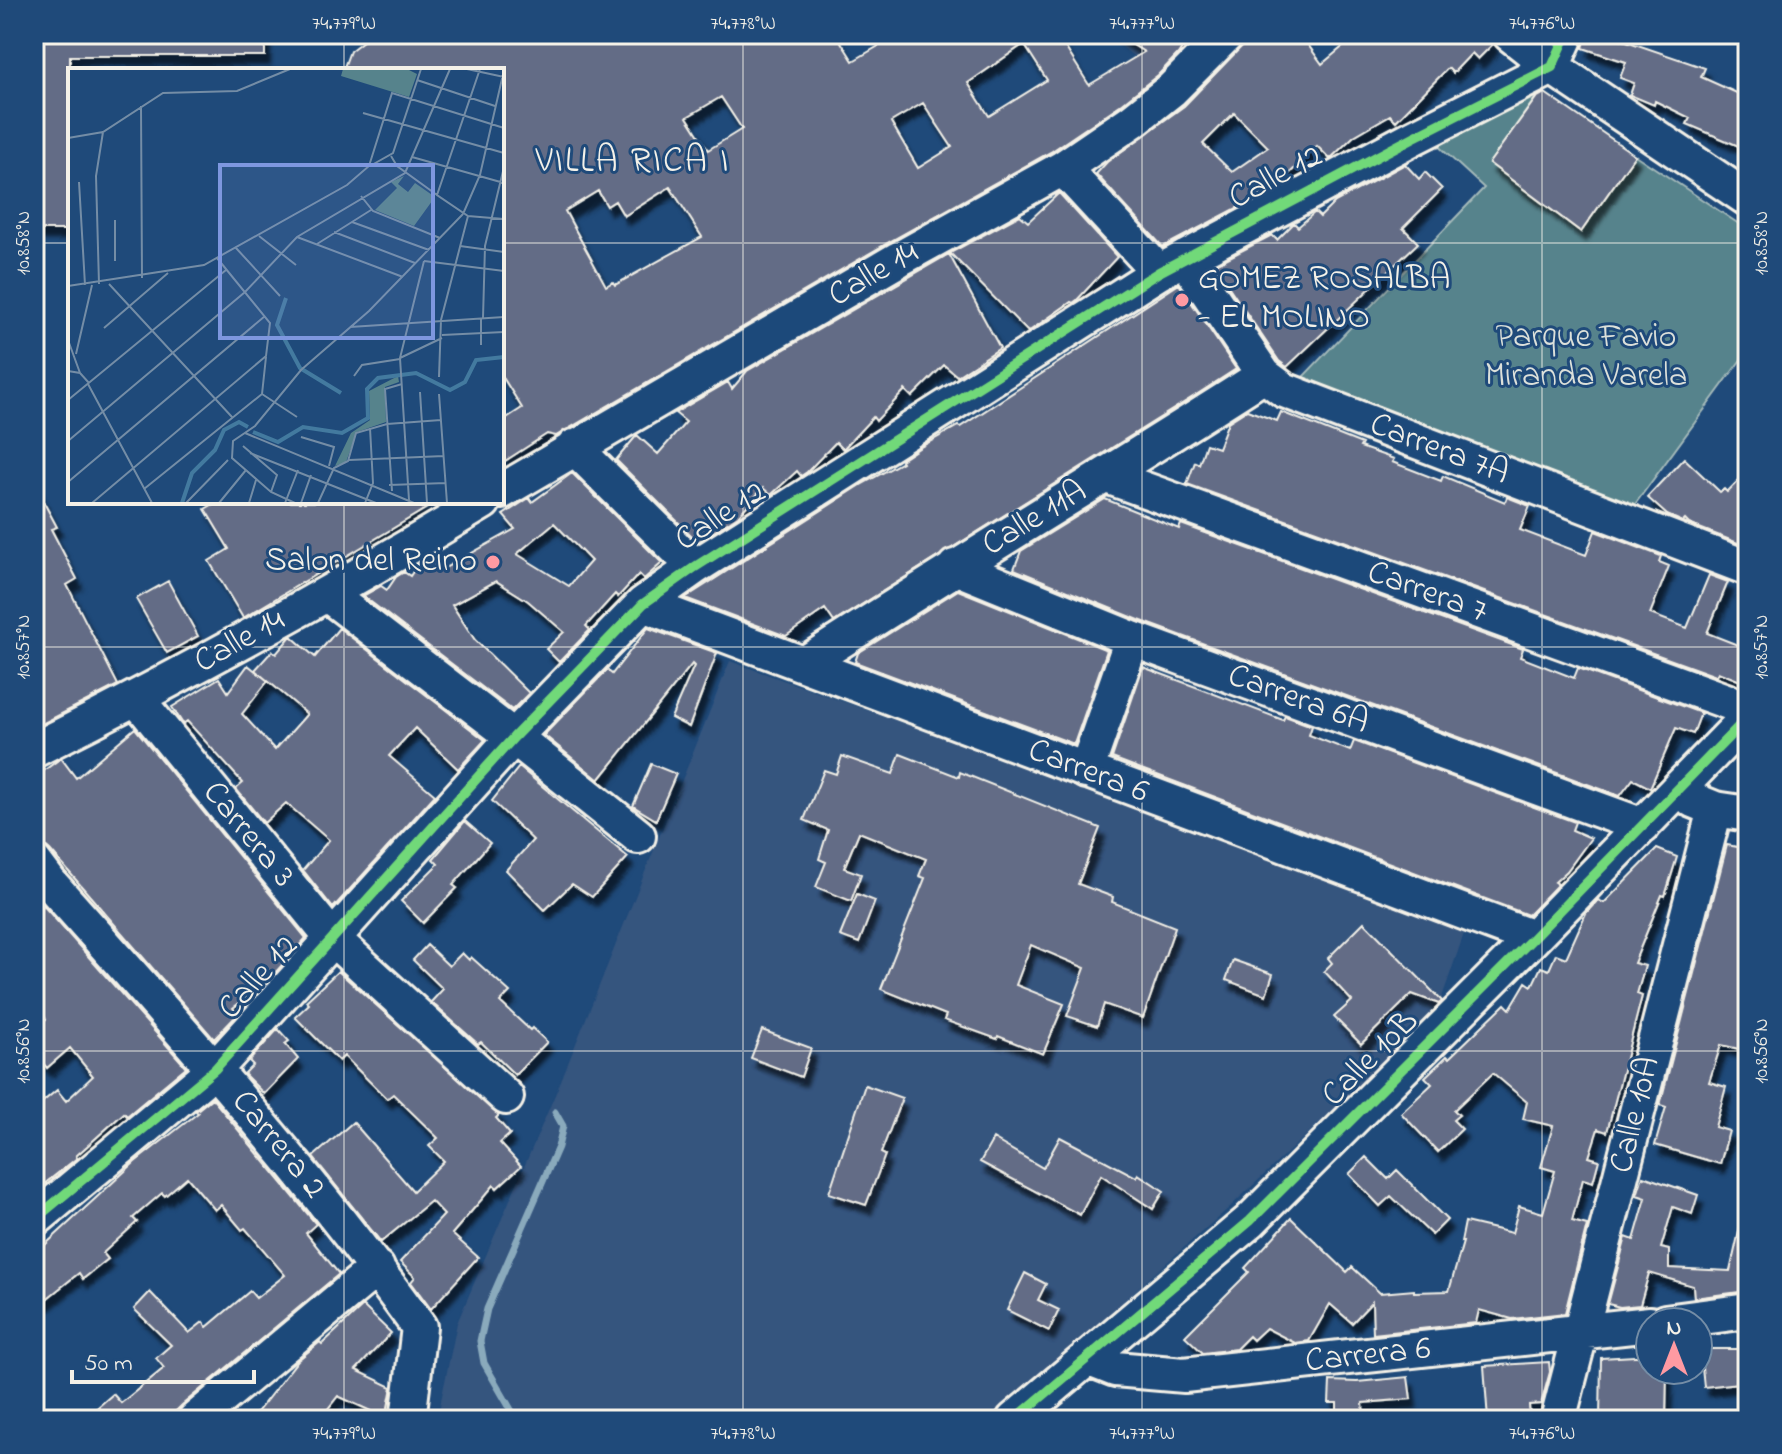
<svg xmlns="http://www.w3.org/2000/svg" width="1782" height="1454" viewBox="0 0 1782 1454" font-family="'Indie Flower',sans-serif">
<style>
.built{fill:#34547e}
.green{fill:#56838c;stroke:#a5baba;stroke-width:2}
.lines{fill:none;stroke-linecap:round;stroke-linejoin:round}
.stream{stroke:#8aaabc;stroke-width:7}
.building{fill:#646c86;stroke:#f4f1e8;stroke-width:2;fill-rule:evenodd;filter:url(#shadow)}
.minor-casing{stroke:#f4f1e8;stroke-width:40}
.minor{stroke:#1f4a7a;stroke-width:34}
.cycleway-casing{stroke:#1f4a7a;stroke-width:15}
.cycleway{stroke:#71d979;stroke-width:10}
.ticks{fill:none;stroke:#f4f1e8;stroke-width:2;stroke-opacity:0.45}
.poi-dot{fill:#ff9aa2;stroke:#1f4a7a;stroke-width:3}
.labels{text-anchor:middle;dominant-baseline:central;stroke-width:6;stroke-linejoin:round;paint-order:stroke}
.street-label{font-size:34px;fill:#f4f1e8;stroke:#1f4a7a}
.poi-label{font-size:34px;fill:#f4f1e8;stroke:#1f4a7a;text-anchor:start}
.park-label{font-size:34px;fill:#dce0da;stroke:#1f4a7a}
.neighbourhood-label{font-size:36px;letter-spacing:2px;fill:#f4f1e8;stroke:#1f4a7a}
.inset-river{fill:none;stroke:#437a9f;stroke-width:4}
.inset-road{fill:none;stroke:#748da6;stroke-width:2}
.view{fill:#7e97df;fill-opacity:0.15;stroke:#7e97df;stroke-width:4}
.inset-edge{fill:none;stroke:#f4f1e8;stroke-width:4}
.neatline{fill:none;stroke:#f4f1e8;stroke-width:3}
.ticks-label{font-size:20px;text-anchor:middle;fill:#f4f1e8}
</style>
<defs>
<filter id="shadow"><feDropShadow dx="5" dy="9" stdDeviation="2" flood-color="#0009"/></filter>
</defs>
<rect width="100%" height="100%" fill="#1f4a7a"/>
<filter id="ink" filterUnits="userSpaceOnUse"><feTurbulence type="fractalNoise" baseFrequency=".0125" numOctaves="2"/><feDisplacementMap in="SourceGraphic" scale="16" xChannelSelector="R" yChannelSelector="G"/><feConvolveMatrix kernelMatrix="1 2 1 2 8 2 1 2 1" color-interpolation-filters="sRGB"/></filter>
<g filter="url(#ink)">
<path class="built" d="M1106,34H1197L1164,81Z
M730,661L1467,925L1437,1012L1230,1207L989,1420H437L457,1323L560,1083Z"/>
<path class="green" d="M1541,90L1489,163L1581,232L1635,155L1748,230V350L1630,511L1301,379L1484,188L1434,142Z"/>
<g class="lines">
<path class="stream" d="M517,1420L484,1363L480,1341L487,1309L558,1147L563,1126L555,1112"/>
</g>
<path class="building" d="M34,34H265V56H70V230H34Z
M372,34H836L853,61L899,34H1057L1089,85L1144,52L1116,34H1191L1178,54L1158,75L1120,105L1052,151L889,242L556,436L547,434L502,463V421L522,408L502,376V70H343L350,51ZM1024,44L1047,80L989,116L968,83ZM721,97L742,129L708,150L687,117ZM923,103L952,147L918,168L891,122ZM670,187L702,237L615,285L613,282L606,286L565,211L598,191L607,206L615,201L624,216Z
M1258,34H1300L1322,64L1358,34H1490L1493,44L1478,59L1472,53L1453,73L1448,68L1396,121L1390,115L1354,136L1330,159L1317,146L1285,178L1258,197L1163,247L1096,174L1107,162L1184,106L1243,45ZM1234,113L1268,147L1232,172L1203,144Z
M1587,34H1622L1620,39L1705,68L1701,77L1748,98V150L1687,124L1690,118L1655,101L1654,105L1630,95L1634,83L1620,78L1626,62L1583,48Z
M1545,93L1635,155L1581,232L1489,163L1536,98Z
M1405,164L1419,179L1425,172L1442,189L1403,228L1418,243L1287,367L1279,361L1214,265L1272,235L1277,240L1294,223L1298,227L1315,212L1320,217L1335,202Z
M1059,193L1117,257L1077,300L1073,303L1071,302L1028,332L950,253L1020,215L1028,222Z
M949,254L1000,348L957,376L944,365L912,397L905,390L876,421L873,417L843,449L836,442L807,472L801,476L797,471L771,495L763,488L738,516L698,542L616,460L637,435L658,454L686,422L675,413L728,382L732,389L747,371Z
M1179,284L1236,369L1196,395L834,622L825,609L786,636L685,598L861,485L902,462L901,460L919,448L958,426L960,427Z
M1247,410L1277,421L1281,412L1362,444L1360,447L1394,459L1392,462L1441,481L1443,476L1505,502L1507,497L1530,506L1520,530L1586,555L1595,531L1661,556L1659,562L1669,566L1650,614L1687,628L1709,575L1728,582L1707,633L1748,649V684L1718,672L1716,676L1187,484L1195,462L1199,464L1206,444L1218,448L1228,422Z
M1684,458L1720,492L1724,489L1727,492L1748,471V532L1743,545L1689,524L1685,520L1683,522L1667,515L1647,497Z
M572,473L662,563L644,579L639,574L618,597L615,594L586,626L590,630L559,662L546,649L564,632L528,601L496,581L452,605L475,640L529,693L512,710L363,596L381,586L387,590L396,577L404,572L410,576L418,564L425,560L441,570L515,529L503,515L529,498L532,502ZM554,523L591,561L569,586L517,554Z
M34,484L57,527L51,529L77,579L67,585L118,685L34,728Z
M1105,499L1179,529L1181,524L1523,649L1520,657L1574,678L1578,668L1701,713L1693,734L1676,728L1650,788L1633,779L1620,796L1139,620L1014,569L1021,551Z
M217,502H437L243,618L209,561L229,549L205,509Z
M168,581L198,636L167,653L136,599Z
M958,590L1107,650L1074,744L855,662L858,653Z
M339,628L485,740L458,769L415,728L389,756L435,795L333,908L303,870L329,840L286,803L264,823L236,789L243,783L187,721L183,724L172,707L219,678L228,692L248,665L268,681L255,670L272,651L276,654L291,636L315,657ZM268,681L307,714L275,750L242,714Z
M648,628L717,653L689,727L671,718L694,666L692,664L599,780L544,735L605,672L607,670L612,674Z
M1143,667L1283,720L1285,716L1312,726L1309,735L1350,751L1354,741L1575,822L1572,830L1591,838L1567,871L1555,882L1558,884L1528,915L1112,758Z
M135,728L306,938L267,982L233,1008L238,1014L214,1039L50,850L43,844L34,842V778L61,758L76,778Z
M900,754L959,777L960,772L1100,828L1078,884L1113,897L1112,902L1175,927L1143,1018L1104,1004L1097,1026L1067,1016L1085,968L1031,945L1016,985L1064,1004L1043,1054L998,1036L997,1039L944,1020L946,1015L881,989L925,878L919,876L926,859L859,832L844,868L861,874L851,901L816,887L826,862L819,859L828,830L804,820L824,770L836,774L842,756L893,774Z
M651,764L676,774L656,820L633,806Z
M519,767L628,857L592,897L572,884L545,910L506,870L533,840L492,801Z
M465,821L490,843L453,885L457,888L423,923L401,901L438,864L433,859Z
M1727,845L1748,849V1051L1721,1045L1709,1082L1726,1087L1715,1127L1729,1131L1720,1164L1655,1145L1666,1107L1660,1105Z
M1657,849L1677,857L1665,896L1662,895L1634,963L1645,966L1637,994L1642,996L1607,1132L1598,1129L1589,1157L1599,1160L1593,1182L1583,1179L1572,1221L1587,1225L1565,1313L1512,1319L1479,1310L1476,1323L1373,1334L1372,1302L1352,1323L1330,1304L1309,1341L1295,1343L1266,1328L1253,1340L1249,1336L1236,1349L1203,1353L1185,1336L1249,1272L1245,1268L1291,1218L1347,1272L1352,1267L1380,1293L1414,1290V1292L1449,1291L1463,1242H1461L1465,1222L1512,1233L1519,1206L1543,1213L1555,1171L1541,1167L1553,1126L1523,1119L1527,1102L1493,1073L1454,1110L1459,1115L1453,1120L1462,1129L1438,1152L1401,1113L1432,1084L1425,1077L1447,1056L1449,1058L1505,1004L1510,1009L1526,982L1532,986L1541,967L1549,970L1556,954L1566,958L1586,913L1598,900L1604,903Z
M857,894L875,901L859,943L840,936Z
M41,903L186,1067L127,1116L124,1113L76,1156L77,1158L34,1192V1109L57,1090L66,1101L93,1076L70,1048L47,1068L34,1053V1030L46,1019L34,1003V908Z
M1364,922L1442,1001L1439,1004L1412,994L1361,1044L1334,1017L1352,1001L1324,971L1332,963L1328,958Z
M427,945L449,966L462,953L469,960L471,957L510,992L500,1002L530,1030L532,1028L547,1042L515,1075L481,1042L478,1044L431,1002L443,989L413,960Z
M1233,960L1273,974L1266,995L1226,980Z
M338,971L499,1115L496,1118L510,1134L500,1143L521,1166L497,1188L494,1185L452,1234L478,1257L431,1309L411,1282L415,1277L400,1262L444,1215L431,1201L381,1242L313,1157L353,1122L413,1191L444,1161L429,1146L438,1138L393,1094L387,1099L344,1056L339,1061L295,1017L309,1004L306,1001Z
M278,1029L289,1041L285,1044L298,1059L264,1094L244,1074L253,1065L249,1061Z
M762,1030L811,1048L801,1077L751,1058Z
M865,1085L902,1098L881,1153L885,1155L866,1205L829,1193Z
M212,1098L316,1224L306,1233L339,1274L182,1405L176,1411V1420H83L113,1394L121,1403L164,1368L156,1358L171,1345L134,1309L150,1292L189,1333L203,1322L207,1327L250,1291L256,1298L285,1275L245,1228L242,1230L221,1205L215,1210L187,1177L165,1196L162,1193L133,1218L137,1222L103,1253L108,1259L83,1279L79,1273L34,1309V1255L135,1162L198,1113L196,1111Z
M1060,1137L1136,1177L1138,1174L1164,1191L1153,1209L1101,1175L1080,1215L980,1162L993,1139L1043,1168Z
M1366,1157L1388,1179L1397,1170L1447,1220L1432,1235L1391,1196L1380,1206L1349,1174Z
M1643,1176L1698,1195L1692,1214L1673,1207L1661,1248L1669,1250V1268L1730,1271L1740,1227L1748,1228L1747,1291L1694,1298L1693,1286L1649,1273L1640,1305L1620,1307L1608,1304L1626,1237L1634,1240L1646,1198L1637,1195Z
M1025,1273L1046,1284L1038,1300L1059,1310L1049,1331L1007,1310Z
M363,1306L391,1333L356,1370L392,1387L386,1418L338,1396L319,1420H251L298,1360L320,1342L322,1344Z
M1700,1349H1748V1382L1704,1387Z
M1635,1356H1650V1370H1667L1666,1420H1600L1601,1358Z
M1549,1362L1550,1372L1541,1404L1529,1405L1530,1420H1488L1484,1366Z
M1408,1377L1411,1399L1363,1403L1364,1420H1337V1403H1329L1330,1381L1357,1382Z"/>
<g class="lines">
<g class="minor-casing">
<path id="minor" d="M1510,34L1552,67L1748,199
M1063,168L1159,272
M1185,258L1264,375L1284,390L1748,568
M574,447L695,567
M1107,476L1748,709
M502,491L899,259L1063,168L1132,121L1171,90L1227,34
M955,567L1132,639L1643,826
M327,594L514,737L638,836
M643,604L1533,938
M806,663C957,565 1112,473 1264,375
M137,699L332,938L506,1097
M34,750C187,673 337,591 483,502
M1086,771L1132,639
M1693,800L1715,809L1748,814
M34,862L49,882C178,1026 306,1170 419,1327L408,1420
M34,1220L215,1069L514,737L643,604L695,567L1159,272L1414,137L1552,67L1567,34
M1665,1322L1748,1311
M1087,1358L1115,1369L1184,1375L1650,1324
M195,1420L377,1268
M1014,1420L1250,1221L1533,938L1748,717
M1558,1420L1715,809"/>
</g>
<use href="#minor" class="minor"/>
<g class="cycleway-casing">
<path id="cycleway" d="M34,1220L215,1069L514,737L643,604L695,567L1159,272L1414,137L1552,67L1567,34
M1014,1420L1250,1221L1533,938L1748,717"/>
</g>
<use href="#cycleway" class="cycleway"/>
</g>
</g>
<path class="ticks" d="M344,34V70M743,34V1420M1142,34V1420M1542,34V1420M34,243H70M502,243H1748M344,502V1420M34,647H1748M34,1051H1748"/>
<g class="poi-dot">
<circle cx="1182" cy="300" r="8"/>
<circle cx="493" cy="562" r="8"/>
</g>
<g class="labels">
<g class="street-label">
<text transform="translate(1276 178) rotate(-28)">Calle 12</text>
<text transform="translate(874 275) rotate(-30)">Calle 14</text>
<text transform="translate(1439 450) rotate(21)">Carrera 7A</text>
<text transform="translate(721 517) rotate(-33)">Calle 12</text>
<text transform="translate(1035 519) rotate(-31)">Calle 11A</text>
<text transform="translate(1427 593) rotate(20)">Carrera 7</text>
<text transform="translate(240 642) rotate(-29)">Calle 14</text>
<text transform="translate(1298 700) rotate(20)">Carrera 6A</text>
<text transform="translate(1088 772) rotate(21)">Carrera 6</text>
<text transform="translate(248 835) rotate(51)">Carrera 3</text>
<text transform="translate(259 978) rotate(-48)">Calle 12</text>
<text transform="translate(1371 1059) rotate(-45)">Calle 10B</text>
<text transform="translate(1636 1115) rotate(-76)">Calle 10A</text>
<text transform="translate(278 1145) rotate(51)">Carrera 2</text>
<text transform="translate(1368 1356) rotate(-6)">Carrera 6</text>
</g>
<g class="poi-label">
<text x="1198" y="280">GOMEZ ROSALBA<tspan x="1198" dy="39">- EL MOLINO</tspan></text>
<text x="477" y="562" text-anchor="end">Salon del Reino</text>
</g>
<g class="park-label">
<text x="1586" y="338">Parque Favio<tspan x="1586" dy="39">Miranda Varela</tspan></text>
</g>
<g class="neighbourhood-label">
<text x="633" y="162">VILLA RICA I</text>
</g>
</g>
<g transform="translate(68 68)">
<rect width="436" height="436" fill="#1f4a7a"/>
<path d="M275,1H339L349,6L341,29L273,8ZM336,108L330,116L340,124L347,115L367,129L346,158L307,142L329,120L323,114ZM330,308L331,314L317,319L318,354L289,364L278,394L267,398L283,365L302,352L301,323Z" fill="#56838c"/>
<path class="inset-river" d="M218,230L209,257L232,300L273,325M185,364L210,374L235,359L274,365L300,350L299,321L310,310L348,305L382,322L397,314L408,292L436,289M114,435L124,405L147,382L156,362L171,354L180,359"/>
<path class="inset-road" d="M399,1L436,9M412,1L369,127L400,148L436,151M349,12L427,38M73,38L74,210M295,45L436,85M0,70L35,64L95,25L169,23L222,1M323,88L329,98L369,127M344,89L436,115M302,98L325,85L353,1M11,114L17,217M293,128L305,143L372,170M395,146L412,107L436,2M47,152V193M284,154L361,182M266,164L347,195M191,168L228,197M229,169L335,209M249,176L303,142M392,178L436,184M168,180L212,228M356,193L436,203M31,216L28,108L35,64M41,216L164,349M0,218L136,197L279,117L301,98L324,25L436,60M415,250L417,178L436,99M282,259L436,249M36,260L100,205M374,267L436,264M0,272L12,305M413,277V250M8,286L24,217M332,290L374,270M0,303L12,305L21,315M286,308L294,297L332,291M371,309L373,252L400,148M20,316L84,435M352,324L359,435M194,326L229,349M371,326L379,435M0,332L158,202M177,365L346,435M233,369L266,379L261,398M0,373L177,224L229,169L337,105L382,1M175,378L209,407L203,424M182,385L308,435M281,392L376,388M0,414L197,248M321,417L378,415M76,421L194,326L198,289M324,423L317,321L334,316M341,432L332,290L356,193M24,435L198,288L202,255L149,190M118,435L160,392M151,435L178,402M181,435L188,412M217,435L230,402M227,435L203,424L164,390L165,373L187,358L233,302L301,243L395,146M233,435L243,407M250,435L266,400L280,393L288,365L319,356L373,352M297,435L305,415L302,360"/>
<path class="view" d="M152,97H365V270H152Z"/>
<rect width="436" height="436" class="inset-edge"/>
</g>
<rect width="1782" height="1454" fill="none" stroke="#1f4a7a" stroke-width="88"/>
<g transform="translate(1674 1346)"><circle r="38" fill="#1f4a7a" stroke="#748da6" stroke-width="2"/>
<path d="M0-6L14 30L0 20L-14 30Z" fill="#ff9aa2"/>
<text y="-12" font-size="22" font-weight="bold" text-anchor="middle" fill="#f4f1e8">N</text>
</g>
<path d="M72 1370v12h182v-12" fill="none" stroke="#f4f1e8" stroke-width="4"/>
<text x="84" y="1370" font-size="24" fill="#f4f1e8" stroke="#1f4a7a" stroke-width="6" paint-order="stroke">50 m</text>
<rect x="44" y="44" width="1694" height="1366" class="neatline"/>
<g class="ticks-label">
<text x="344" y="29">74.779°W</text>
<text x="743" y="29">74.778°W</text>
<text x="1142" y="29">74.777°W</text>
<text x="1542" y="29">74.776°W</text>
<text transform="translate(22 243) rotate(-90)" y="7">10.858°N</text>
<text transform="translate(1760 243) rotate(-90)" y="7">10.858°N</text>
<text transform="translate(22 647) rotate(-90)" y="7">10.857°N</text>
<text transform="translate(1760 647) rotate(-90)" y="7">10.857°N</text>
<text transform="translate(22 1051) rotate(-90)" y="7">10.856°N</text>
<text transform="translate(1760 1051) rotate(-90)" y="7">10.856°N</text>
<text x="344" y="1439">74.779°W</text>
<text x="743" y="1439">74.778°W</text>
<text x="1142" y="1439">74.777°W</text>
<text x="1542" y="1439">74.776°W</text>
</g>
</svg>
